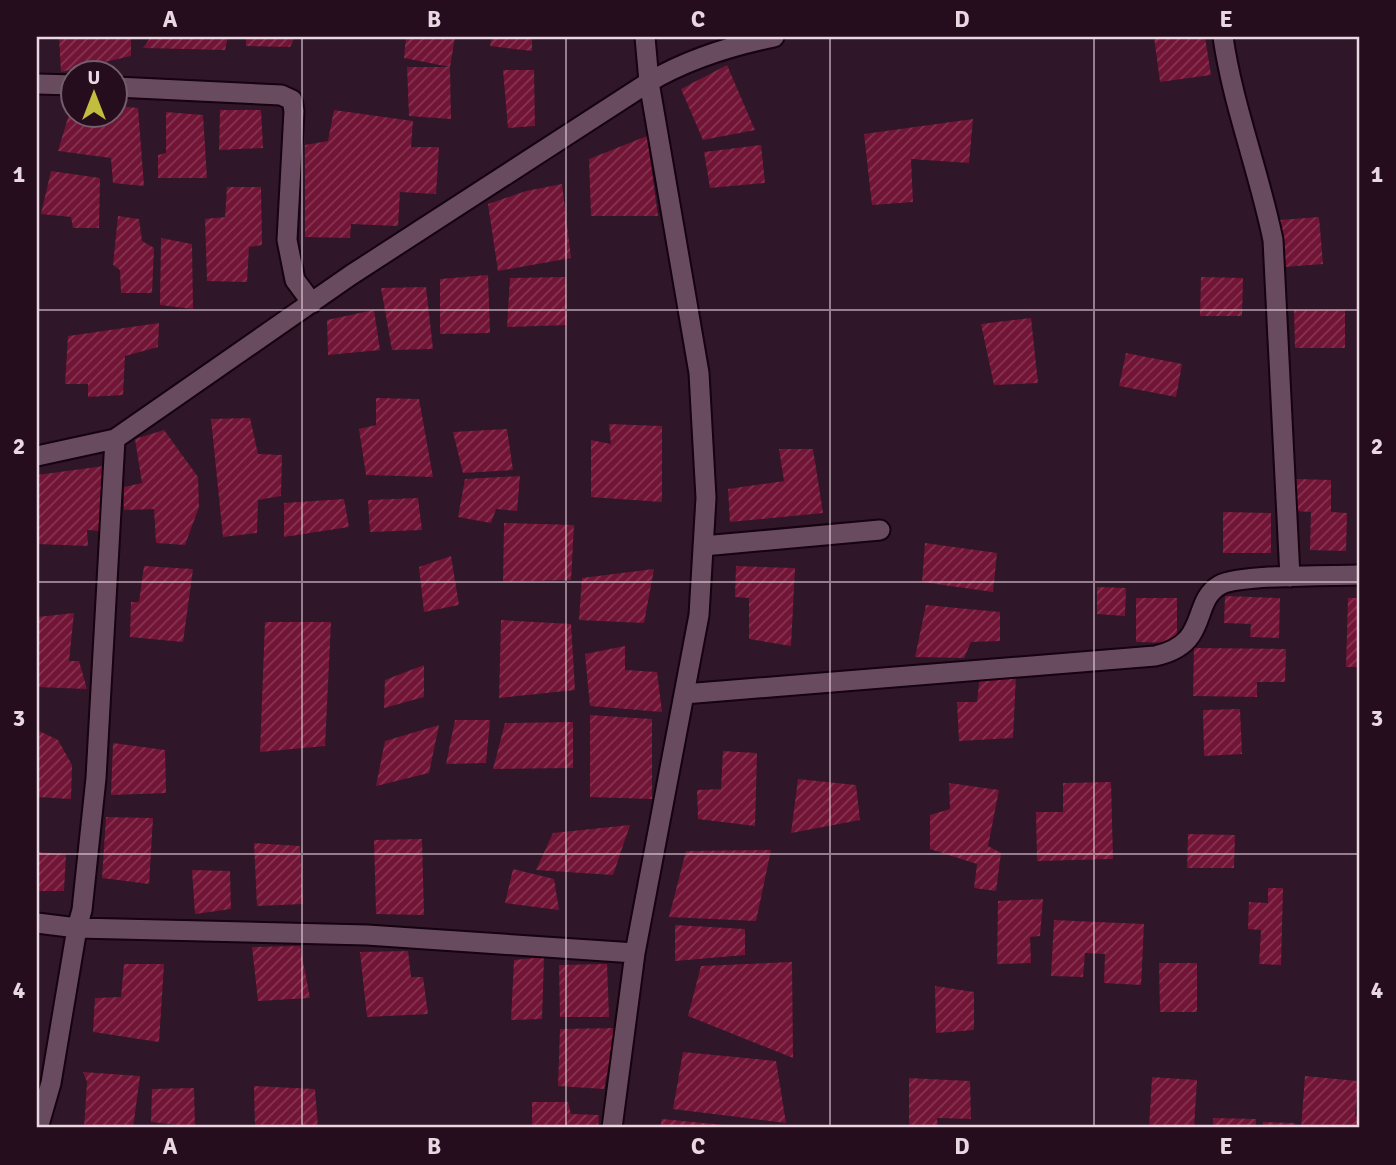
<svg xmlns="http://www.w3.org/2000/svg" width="1396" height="1165" viewBox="0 0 1396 1165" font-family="Signika,sans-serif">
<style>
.building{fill:url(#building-hatch)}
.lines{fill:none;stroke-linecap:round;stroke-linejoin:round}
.minor-casing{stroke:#160210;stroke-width:23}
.minor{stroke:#694b5f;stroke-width:19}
.grid{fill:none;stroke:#e9d7e2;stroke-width:2;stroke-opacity:0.55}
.neatline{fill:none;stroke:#e9d7e2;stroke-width:2.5}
.grid-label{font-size:23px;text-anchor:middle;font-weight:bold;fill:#e9d7e2}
</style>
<defs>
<pattern id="building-hatch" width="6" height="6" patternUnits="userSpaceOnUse" patternTransform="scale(1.75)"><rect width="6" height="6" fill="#711435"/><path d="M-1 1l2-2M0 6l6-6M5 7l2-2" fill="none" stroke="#853552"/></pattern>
</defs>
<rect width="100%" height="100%" fill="#2f1628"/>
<path class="building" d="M59,37H131V56L61,72Z
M151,37H228L225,50L143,48Z
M246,37H295L290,47L246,46Z
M406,37H455L450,67L404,58Z
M492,37H532V51L490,46Z
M1154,37H1205L1211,75L1160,82Z
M727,65L755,130L703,140L681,89Z
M407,67H450L451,119L409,116Z
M503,70H534L535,126L508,128Z
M73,101L74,116H116V106L138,108L144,186L113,183L111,158L58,151Z
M220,110H261L263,148L219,150Z
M334,110L413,121L411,147H439L436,194L400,192L398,226L351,224L350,238L305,237V145L328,141Z
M166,112L203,115L207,178H158V155L166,153Z
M973,119L969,163L911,159L913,202L872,205L864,134Z
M647,136L658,216H591L589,159Z
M761,145L765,183L710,188L704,152Z
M51,171L100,178L99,228H73L71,217L41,214Z
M562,184L571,258L498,271L488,204L526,191Z
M227,187H261L262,245L249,247L247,282L207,281L205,219L225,217Z
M118,216L139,219L142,241L154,248L152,293H121L120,270L113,265Z
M1319,217L1323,264L1284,267L1280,220Z
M161,238L192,244L193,309L160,305Z
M488,275L490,333L440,334V279Z
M566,277L567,325L507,327L510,278Z
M1201,277L1243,278L1242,316H1200Z
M426,287L433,349L392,350L381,288Z
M374,310L380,350L328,355L327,320Z
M1294,310H1345V348H1295Z
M1031,318L1038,383L994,385L981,324Z
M159,323L158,347L125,356L123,395L88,397V384H65L68,336Z
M1126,353L1182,364L1176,397L1119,386Z
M376,398L419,399L433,477L366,475L359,429L376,425Z
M250,418L258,454L282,455L281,496L258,500L257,533L223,537L211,419Z
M609,424L662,426V502L591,497V440L611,444Z
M507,429L513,470L463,473L453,432Z
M164,430L198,477L199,507L185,545L156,543L154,509L124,510V487L142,483L135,439Z
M779,449H813L823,513L730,522L728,489L784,481Z
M104,466L100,531L87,530L88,546L37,544V475Z
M520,476L517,511L496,509L491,523L458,517L465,479Z
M1296,479L1331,480V512L1347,513L1346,551L1310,550L1311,512L1295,511Z
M418,498L422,530L370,532L368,500Z
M344,499L349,527L284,537V503Z
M1223,512L1271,513V553H1223Z
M504,523L574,525L571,580L503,582Z
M925,543L997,553L993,592L922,582Z
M451,556L459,605L424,612L419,567Z
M144,566L193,569L183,642L130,637L131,602H139Z
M736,566L795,568L791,646L749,639V598L735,597Z
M654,569L644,623L579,620L582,578Z
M1097,587L1126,588L1125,616L1097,614Z
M1225,596L1280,598L1279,638L1250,637L1251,624L1224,623Z
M1136,598H1177V643L1136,642Z
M1348,598H1359V667H1346Z
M926,605L1000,612V641L971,642L964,658L915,657Z
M74,613L69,661H79L87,689L37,687V617Z
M501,620L571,624L575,690L499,698Z
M265,622H331L325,746L260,752Z
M625,646V670L657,672L662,712L590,706L585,654Z
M1194,648L1286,649L1285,682H1257V697L1193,696Z
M424,665V697L384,708L385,680Z
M980,674L1016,675L1013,738L959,741L957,702H977Z
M1240,709L1242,754L1204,756L1203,710Z
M590,715L652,719V799L590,797Z
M455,720H490L486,763L446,764Z
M573,722V768L493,769L505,723Z
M439,725L429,773L376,786L385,741Z
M37,730L58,740L72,765L71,799L37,797Z
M113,743L165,750L166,793L111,795Z
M723,751L757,753L755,826L698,819L697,790L721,789Z
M798,779L856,785L860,820L791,833Z
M1111,782L1113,859L1037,861L1036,812H1063V783Z
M949,783L999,790L988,846L1001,853L996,891L974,888L977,864L930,849V815L950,809Z
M106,817L153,818L149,884L102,878Z
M630,825L613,875L536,870L553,833Z
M1188,834L1235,835L1234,868H1187Z
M422,839L424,915L376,914L374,840Z
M254,843L300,846L303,904L257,906Z
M771,850L756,921L669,917L686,851Z
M37,852L66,854L64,891H37Z
M513,869L554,879L559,910L505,903Z
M192,870L230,871L231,909L195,914Z
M1268,888H1283L1281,965L1259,964L1261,930L1248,929L1249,902L1268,903Z
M1043,899L1040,936L1030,937L1031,963L997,964L998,901Z
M1054,920L1144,924L1141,985L1104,983L1105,954L1085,953L1083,977L1051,976Z
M675,925L745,929V955L675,961Z
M300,946L310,998L258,1001L252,947Z
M408,951L411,977H423L428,1014L367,1017L360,952Z
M544,957L542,1019L511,1020L514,960Z
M792,962L793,1058L688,1016L701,966Z
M1159,963H1197V1012H1160Z
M124,964H164L159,1042L93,1032L95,998L121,997Z
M607,964L609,1017H560L559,965Z
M935,986L974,992V1030L936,1033Z
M616,1028L604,1089L558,1086L560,1029Z
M683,1052L776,1061L786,1123L673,1109Z
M83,1072L140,1076L133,1128H84L87,1082Z
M1305,1076L1358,1081L1355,1116L1359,1117V1128H1301Z
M1152,1077L1197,1080L1194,1128H1149Z
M909,1078L970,1081L971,1119L937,1118L938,1128H909Z
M254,1086L315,1089L318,1128H255Z
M194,1088L195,1127L151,1122L152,1089Z
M532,1102H568L571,1114L599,1115L598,1128H532Z
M1213,1118L1256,1119V1128H1213Z
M662,1119L734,1126V1128H660Z
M1263,1122L1295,1123V1128H1262Z"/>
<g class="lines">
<g class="minor-casing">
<path id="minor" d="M1223,37C1233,106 1259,171 1273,240L1290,577
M37,84L74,85
M116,87L281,95L292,100L294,111L287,240L295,280L312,303
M37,456L115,439L351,275L649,82C688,59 730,46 774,37
M703,546L880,530
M684,694L1155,656C1211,644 1190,602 1220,585C1240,574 1332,576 1359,575
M37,923L77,928L82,910L96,778L115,439
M38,1128L51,1083L77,928L367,935L635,953
M612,1128L635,953L699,615L706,498L699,373L649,82L645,37"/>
</g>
<use href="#minor" class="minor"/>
</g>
<path class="grid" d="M302,37V1128M566,37V1128M830,37V1128M1094,37V1128M37,310H1359M37,582H1359M37,854H1359"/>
<rect width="1396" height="1165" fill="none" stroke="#250d1e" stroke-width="77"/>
<g transform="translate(94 94)"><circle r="33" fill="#250d1e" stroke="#735e6c" stroke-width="2"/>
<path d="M0-5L12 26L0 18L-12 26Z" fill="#c2bd3f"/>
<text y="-10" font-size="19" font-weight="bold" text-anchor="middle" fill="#e9d7e2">U</text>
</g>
<rect x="38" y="38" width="1320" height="1088" class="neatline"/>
<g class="grid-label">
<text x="170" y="27">A</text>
<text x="434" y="27">B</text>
<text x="698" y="27">C</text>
<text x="962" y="27">D</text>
<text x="1226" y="27">E</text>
<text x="19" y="182">1</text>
<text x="1377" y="182">1</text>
<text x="19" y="454">2</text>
<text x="1377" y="454">2</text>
<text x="19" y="726">3</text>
<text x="1377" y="726">3</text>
<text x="19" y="998">4</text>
<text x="1377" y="998">4</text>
<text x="170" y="1154">A</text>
<text x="434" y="1154">B</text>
<text x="698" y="1154">C</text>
<text x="962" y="1154">D</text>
<text x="1226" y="1154">E</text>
</g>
</svg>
